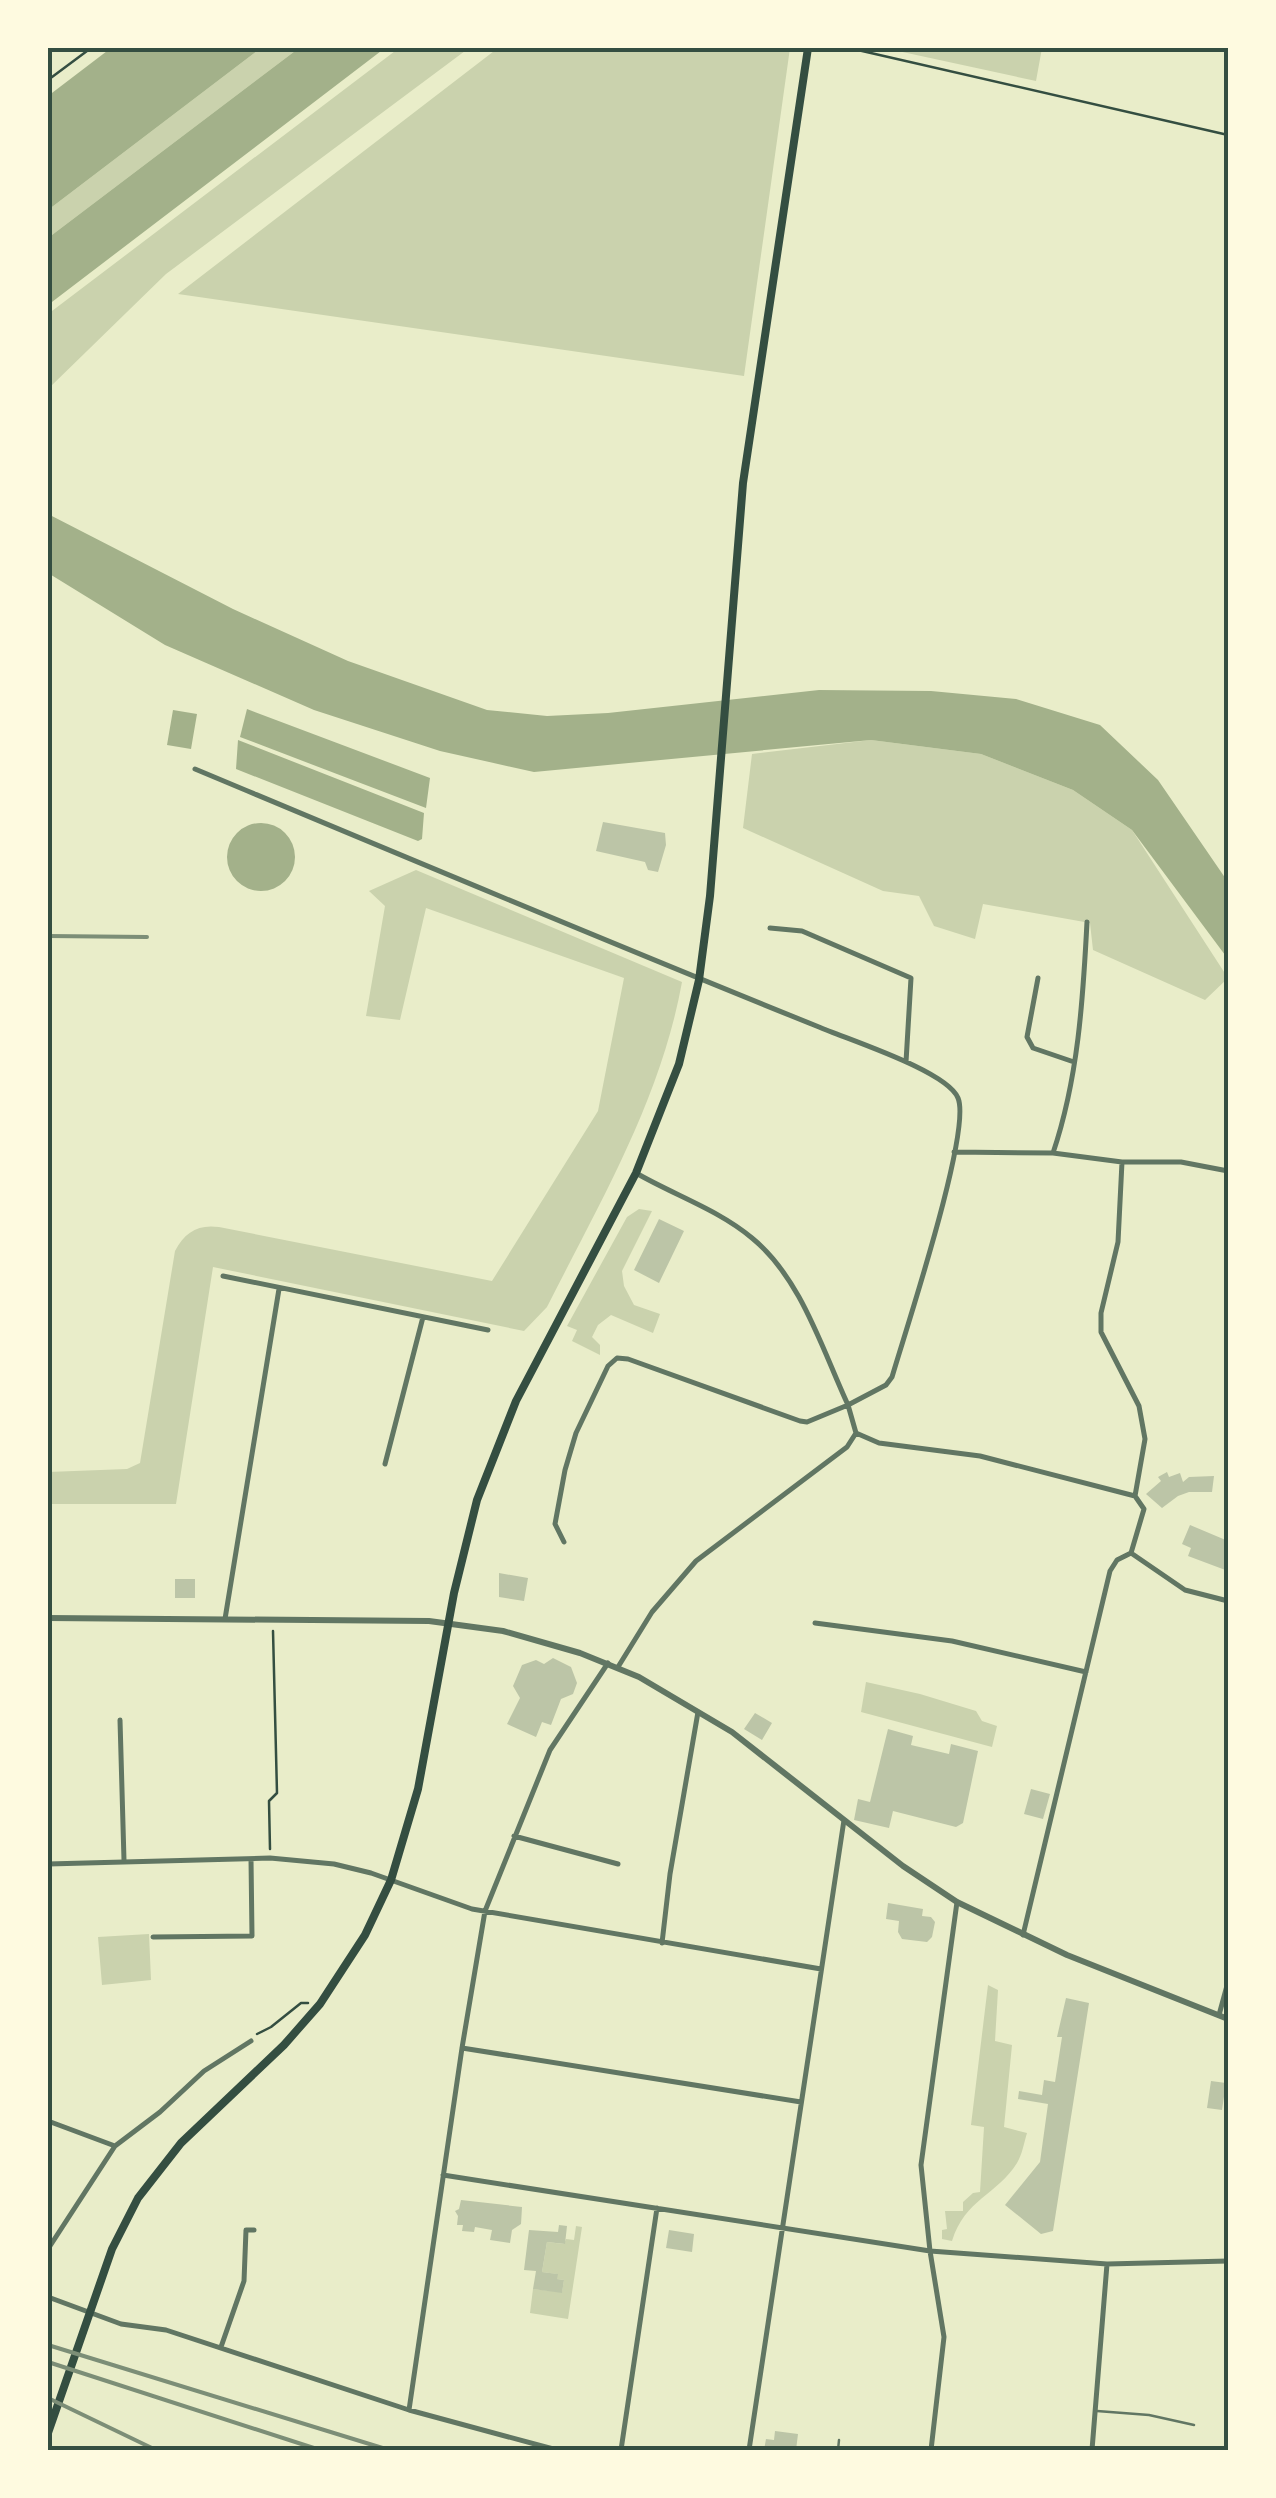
<svg xmlns="http://www.w3.org/2000/svg" width="1276" height="2498" viewBox="0 0 1276 2498" font-family="'Nunito Sans',sans-serif">
<style>
.green{fill:#cad2ad}
.water{fill:#a3b18a}
.building{fill:#bcc5a7}
.lines{fill:none;stroke-linecap:round;stroke-linejoin:round}
.path{stroke:#344e41;stroke-width:2.5}
.service{stroke:#617663;stroke-width:2.5}
.minor{stroke:#617663;stroke-width:5}
.tertiary{stroke:#617663;stroke-width:6}
.secondary{stroke:#344e41;stroke-width:8}
.rail{stroke:#7c8e77;stroke-width:4}
.neatline{fill:none;stroke:#344e41;stroke-width:4}
</style>
<rect width="100%" height="100%" fill="#e9edc9"/>
<path class="green" d="M261,48H299L48,238V210Z
M399,48H469L166,274L48,389V314Z
M498,48H790L744,376L178,294Z
M884,48H1042L1036,81Z
M871,740L981,754L1073,790L1132,830L1228,978L1205,1000L1093,950L1090,923L983,904L975,939L934,926L919,896L883,891L743,828L752,754Z
M416,870L682,982C661,1099 600,1202 547,1307L524,1331L213,1267L176,1504H48V1472L127,1469L140,1463L175,1251C185,1232 198,1224 219,1227L492,1281L598,1111L624,978L426,908L400,1020L366,1016L385,906L369,891Z
M639,1209L652,1211L622,1271L624,1286L634,1305L660,1314L653,1333L611,1315L598,1325L592,1337L600,1345V1355L572,1341L577,1330L567,1326L627,1217Z
M866,1682L920,1694L976,1711L982,1721L997,1726L992,1747L861,1712Z
M149,1934L151,1980L102,1985L98,1937Z
M988,1985L998,1990L995,2041L1012,2045L1004,2127L1027,2133C1024,2143 1022,2155 1017,2163C997,2195 965,2199 952,2241L942,2239V2230L947,2229L945,2211H963V2202L973,2193L980,2192L984,2127L971,2125Z
M576,2226L582,2227L568,2319L530,2313L533,2289L562,2292L564,2280L557,2279V2274L542,2272L547,2242L564,2244L566,2239L574,2240Z"/>
<path class="water" d="M111,48H261L48,210V96Z
M299,48H385L48,305V238Z
M48,514L233,609L348,661L487,710L547,716L608,713L819,690L931,691L1016,699L1100,725L1158,780L1228,882V959L1132,830L1073,790L981,754L871,740L534,772L440,751L314,710L165,645L48,573Z
M247,709L430,778L426,808L240,737Z
M173,710L197,714L191,749L167,745Z
M238,740L424,813L422,839L418,841L236,769Z
M227 857a34 34 0 1 1 68 0a34 34 0 1 1-68 0Z"/>
<path class="building" d="M603,822L665,833L666,845L658,872L648,870L645,862L596,851Z
M659,1219L684,1231L659,1283L634,1270Z
M1167,1472L1169,1477L1180,1473L1183,1482L1189,1477L1214,1476L1212,1492H1189L1178,1496L1162,1508L1146,1494L1161,1481L1158,1477Z
M1190,1525L1228,1541V1571L1188,1556L1191,1548L1182,1544Z
M499,1573L528,1578L524,1601L499,1597Z
M175,1579H195V1598H175Z
M553,1658L571,1667L577,1683L573,1694L561,1699L551,1725L542,1722L536,1737L507,1724L520,1698L513,1686L522,1665L536,1660L544,1664Z
M755,1713L772,1723L762,1740L744,1729Z
M888,1729L913,1736L911,1745L949,1754L951,1744L978,1751L963,1823L956,1827L893,1811L889,1828L854,1820L858,1799L870,1802Z
M1031,1789L1050,1794L1043,1819L1024,1814Z
M888,1903L923,1909L922,1916L931,1917L935,1922L932,1937L927,1942L902,1939L898,1932L899,1921L886,1919Z
M1066,1998L1089,2003L1053,2231L1041,2234L1005,2205L1040,2162L1048,2104L1018,2099L1019,2091L1042,2095L1044,2080L1055,2082L1062,2037H1057Z
M1211,2081L1226,2083L1222,2110L1207,2108Z
M461,2200L522,2207L521,2224L512,2230L510,2243L490,2240L492,2230L475,2227L474,2232L462,2231L463,2225H457L458,2216L455,2211L459,2209Z
M559,2225L567,2226L565,2244L547,2242L542,2272L558,2274L557,2279L564,2280L562,2293L533,2289L536,2271L524,2270L529,2230L558,2232Z
M669,2230L694,2234L692,2252L666,2248Z
M775,2431L798,2434L796,2450H764L766,2439L774,2440Z"/>
<g class="lines">
<path class="path" d="M849,48L1228,135
M48,80L91,48
M270,1849L269,1801L277,1793L273,1631
M257,2034L271,2027L301,2003H308"/>
<path class="service" d="M1097,2411L1149,2415L1194,2425
M838,2450L839,2440"/>
<path class="minor" d="M195,769C403,856 610,943 819,1027C849,1040 947,1071 958,1098C972,1131 905,1332 892,1377L886,1385L848,1405L856,1433L847,1447L696,1561L652,1612L618,1667
M770,928L802,931L911,978L906,1062
M1038,978L1027,1037L1033,1048L1074,1062
M954,1152L1053,1153L1122,1162H1181L1228,1171
M1053,1153C1078,1079 1083,1000 1087,922
M1122,1162L1118,1242L1101,1313V1332L1139,1406L1145,1439L1135,1496L1144,1509L1131,1553
M223,1276L488,1330
M856,1433L879,1443L980,1456L1135,1496
M385,1464L423,1317
M564,1542L555,1524L565,1470L576,1433L608,1366L617,1358L628,1359L800,1421L807,1422L848,1405C822,1349 801,1278 752,1238C719,1210 674,1195 636,1173
M1131,1553L1185,1590L1228,1601
M225,1619L279,1289
M815,1623L952,1641L1086,1672
M120,1720L124,1860
M514,1836L618,1864
M48,1864L270,1858L334,1864L371,1873L472,1909L821,1969
M1023,1935L1110,1571L1117,1560L1131,1553
M153,1937L252,1936L251,1859
M662,1943L670,1874L698,1712
M1219,2015L1228,1982
M462,2048L801,2102
M48,2121L115,2146
M443,2175L930,2251L1107,2264L1228,2261
M48,2249L115,2146L160,2112L204,2071L251,2041
M48,2297L121,2324L166,2330L409,2410L557,2450
M221,2347L244,2281L246,2230H254
M409,2410L462,2048L485,1911L550,1750L608,1663
M621,2450L657,2208
M749,2450L844,1820
M931,2450L944,2337L930,2251L921,2165L957,1902
M1092,2450L1107,2264"/>
<path class="tertiary" d="M48,1618L429,1621L503,1631L580,1653L639,1677L732,1732L903,1866L957,1902L1067,1955L1228,2019"/>
<path class="secondary" d="M48,2433L112,2249L138,2198L181,2143L284,2045L320,2004L365,1935L391,1880L418,1789L454,1593L477,1500L516,1401L636,1173L679,1064L699,980L710,896L743,483L808,48"/>
<path class="rail" d="M48,936L147,937
M48,2345L389,2450
M48,2362L320,2450
M48,2398L156,2450"/>
</g>
<rect width="1276" height="2498" fill="none" stroke="#fefae0" stroke-width="100"/>
<rect x="50" y="50" width="1176" height="2398" class="neatline"/>
</svg>
